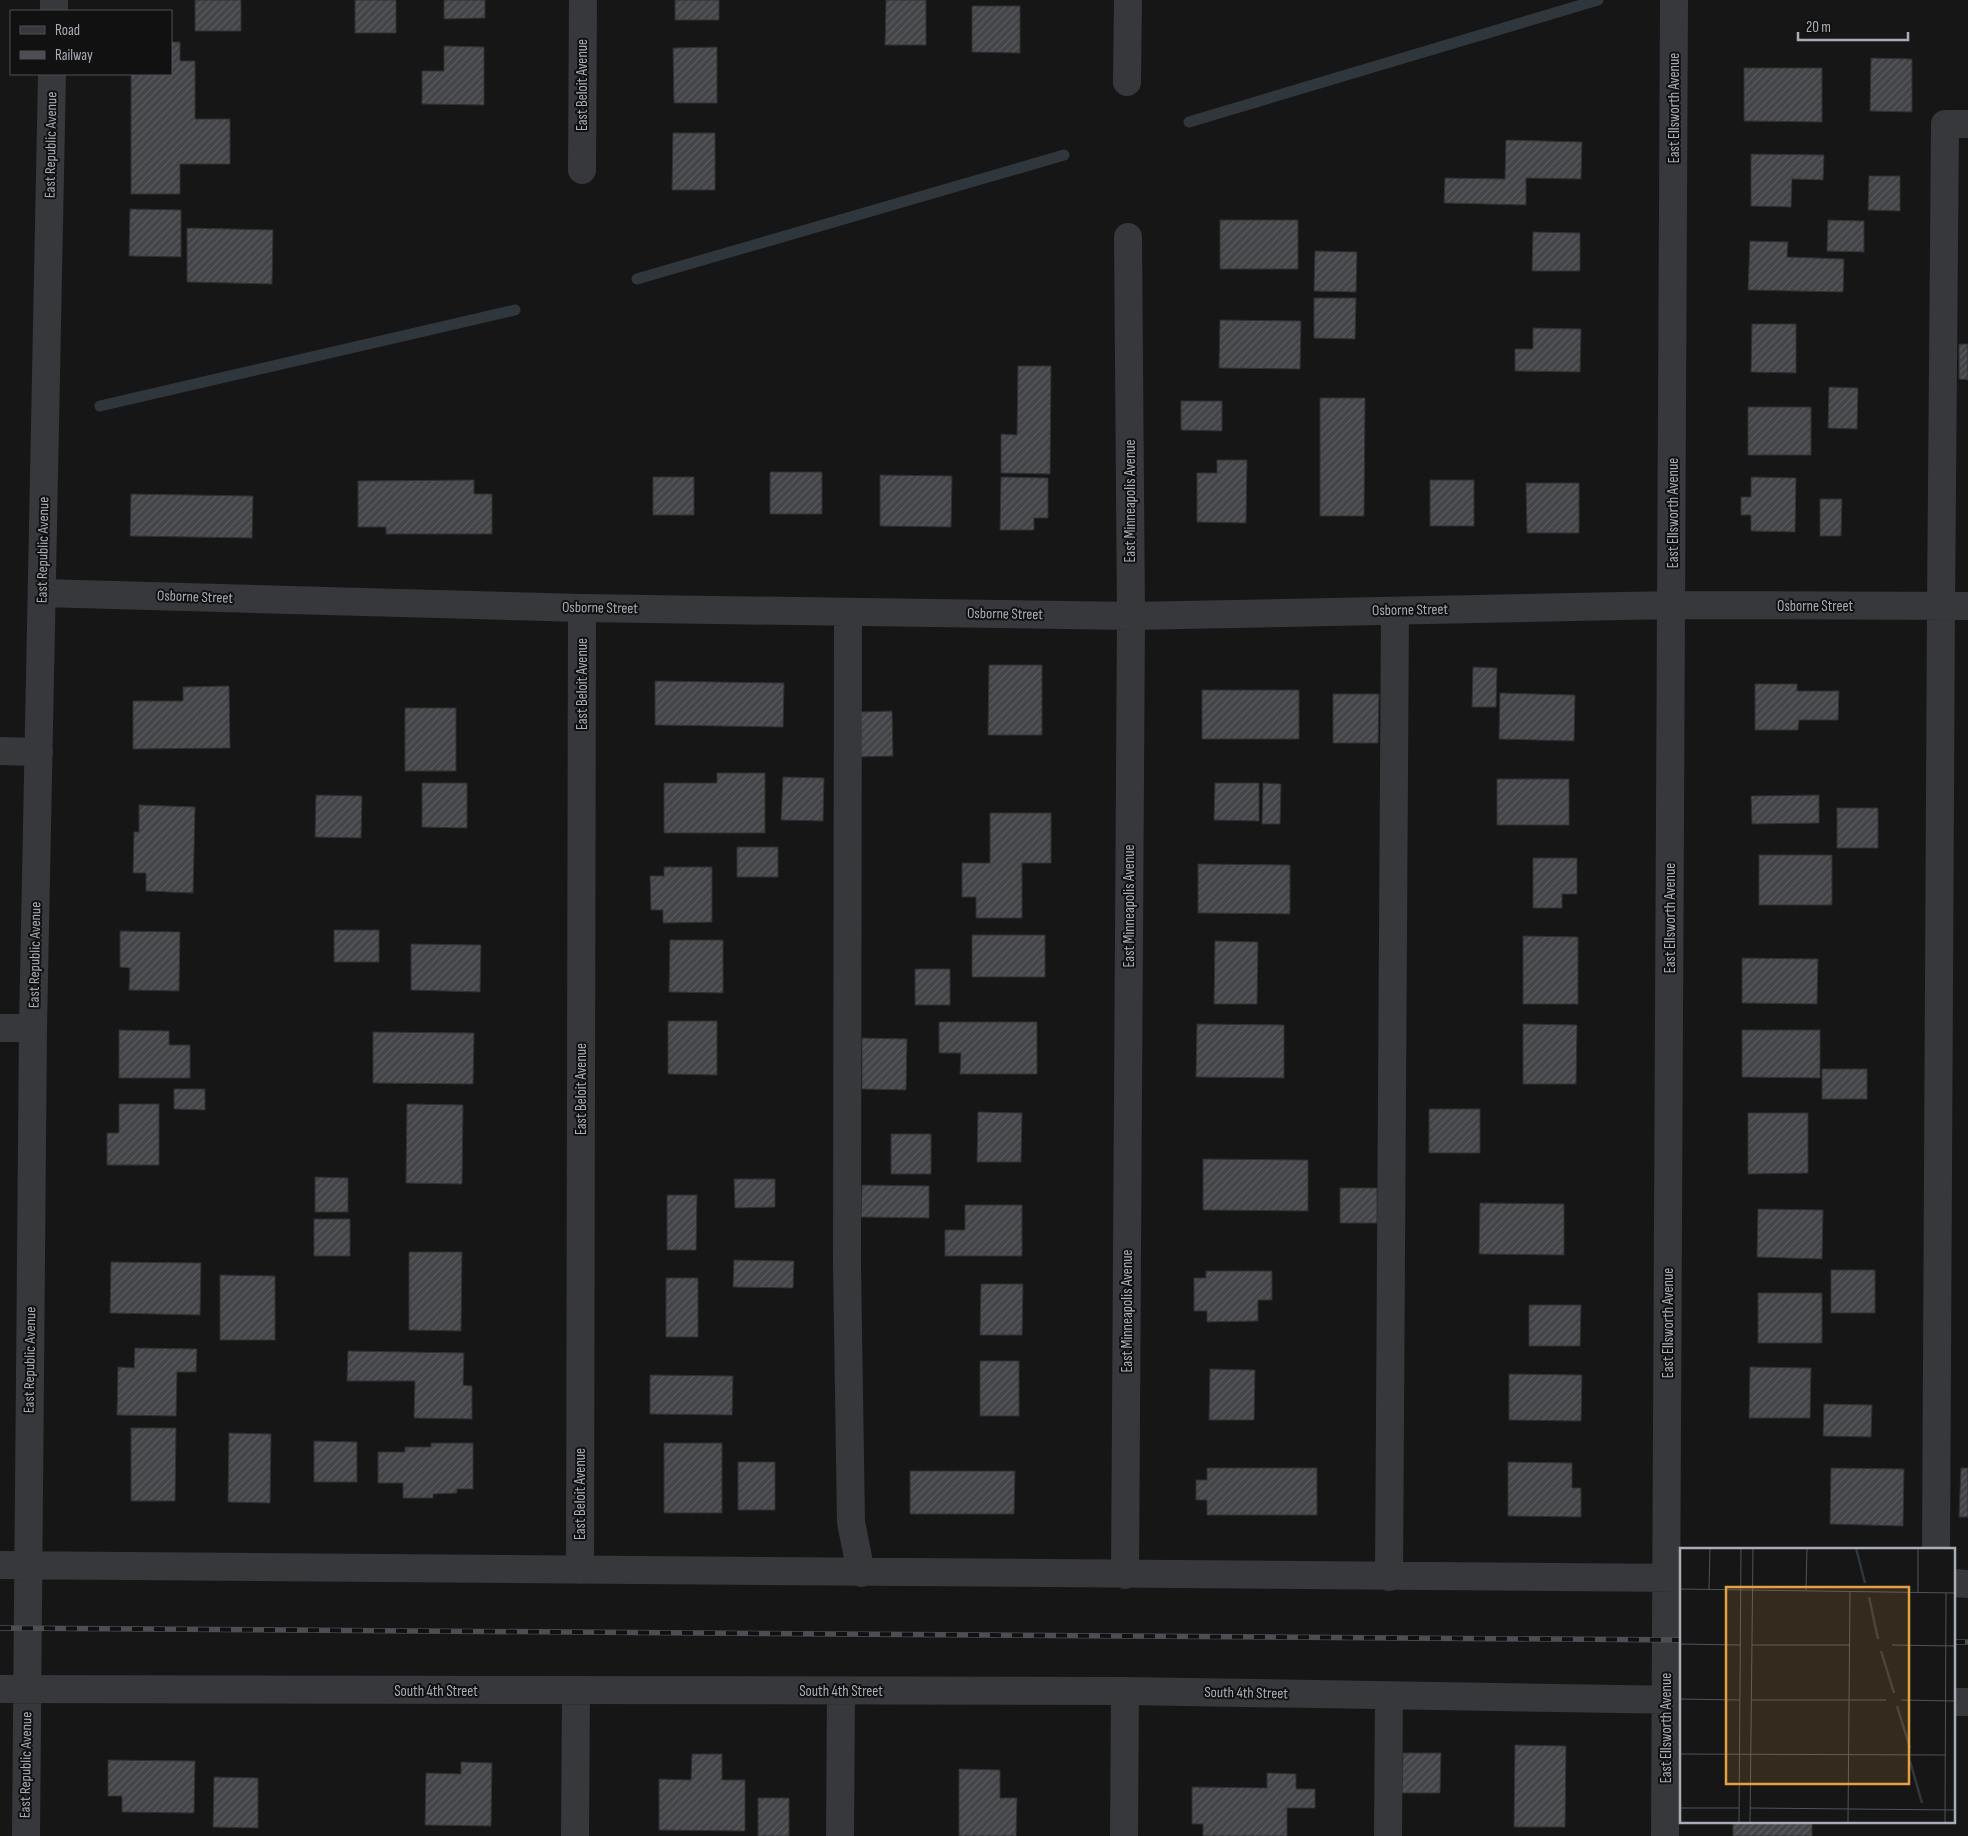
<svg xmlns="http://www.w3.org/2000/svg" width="1968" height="1836" viewBox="0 0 1968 1836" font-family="'Sofia Sans Condensed',sans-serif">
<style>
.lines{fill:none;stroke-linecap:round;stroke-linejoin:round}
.stream{stroke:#2f373c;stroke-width:11}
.building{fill:url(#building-hatch);stroke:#303033}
.minor{stroke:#37383c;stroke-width:28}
.rail-casing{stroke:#4c4e53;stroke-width:5.5}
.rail{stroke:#111112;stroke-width:4;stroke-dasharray:11;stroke-linecap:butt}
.labels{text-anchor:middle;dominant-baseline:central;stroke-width:4;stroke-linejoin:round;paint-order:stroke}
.street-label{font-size:15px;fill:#a9aeb6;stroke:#111112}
.inset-river{fill:none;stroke:#2f373c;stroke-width:2.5}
.inset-road{fill:none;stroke:#515357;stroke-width:1}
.view{fill:#e3a142;fill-opacity:0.15;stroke:#e3a142;stroke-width:2.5}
.inset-edge{fill:none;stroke:#a9aeb6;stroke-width:2.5}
</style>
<defs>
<pattern id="building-hatch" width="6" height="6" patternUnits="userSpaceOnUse" patternTransform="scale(1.25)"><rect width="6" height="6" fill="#434447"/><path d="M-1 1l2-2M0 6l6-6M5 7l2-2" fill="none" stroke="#5b5c5f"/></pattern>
</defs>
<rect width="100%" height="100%" fill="#161617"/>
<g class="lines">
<path class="stream" d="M1189,122L1598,0
M637,279L1064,155
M100,406L515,310"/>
</g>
<path class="building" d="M195,0H241V31H195Z
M355,0H396V33H355Z
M444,0H485V18L444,19Z
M675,0H719V20H675Z
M886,0H926V45H885Z
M972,6H1020V53L972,52Z
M171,42H180V61H195V119H230V164H180V194H131V74H171Z
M444,46L484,47V105L422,104V71H444Z
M717,47V103H674L673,48Z
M1871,58L1912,59V112L1870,111Z
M1744,68H1822V122L1744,121Z
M673,133H715V190H672Z
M1506,140L1582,142L1581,179L1526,178V205L1444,203L1445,178L1505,179Z
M1751,154L1824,155L1823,180L1792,179L1791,207L1751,206Z
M1869,176H1900V211L1868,210Z
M130,209L181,210V257L129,256Z
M1220,220H1298V269H1220Z
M1828,220L1864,221V252L1827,251Z
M187,228L273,230L272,284L187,282Z
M1533,232L1580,233V271H1532Z
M1750,241L1788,242L1787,257L1844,259L1843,292L1748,290Z
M1315,251L1357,252L1356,292L1314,291Z
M1314,298H1356L1355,339L1314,338Z
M1220,320L1301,321L1300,369L1219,368Z
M1752,324H1796V373L1751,372Z
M1533,328L1581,329L1580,372L1515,371V349H1533Z
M1959,344H1968V380L1959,379Z
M1018,366H1051L1050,474L1001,473V434L1017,435Z
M1829,387L1858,388L1857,429L1828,428Z
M1320,398H1365L1364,516H1320Z
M1181,401H1222V431L1181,430Z
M1748,407H1811V455H1748Z
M1217,460H1247L1246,523L1197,522V473H1217Z
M770,472H822V514H770Z
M880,475L952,476L951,527L880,526Z
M653,477H694V515H653Z
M1001,477L1048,478V518H1034V530H1000Z
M1751,477L1796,478L1795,532L1751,531V515H1741V497H1751Z
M474,480V494H492V534H386V527H358V481Z
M1430,480H1474V526H1430Z
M1526,483H1579V533H1527Z
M131,494L253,496L252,538L130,536Z
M1820,499H1842L1841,536H1820Z
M989,665H1042V735H988Z
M1473,667L1497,668L1496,707H1472Z
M655,681L784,683L783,727L655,725Z
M1755,684H1797V691H1839L1838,720H1799L1798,730H1755Z
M229,686L230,748L133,749V701H183V687Z
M1202,690H1299V739H1202Z
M1500,693L1575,695L1574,741L1499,739Z
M1333,694H1379L1378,743H1333Z
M405,708H456V771H405Z
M892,711L893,756L858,757V712Z
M717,773H765V833H664V783H717Z
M783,777L824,778L823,821L781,820Z
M1497,779H1569V825H1497Z
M422,783H467V828L422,827Z
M1215,783H1259V821L1214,820Z
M1263,783L1281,784L1280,824H1262Z
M316,795L362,796L361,838L315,837Z
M1819,795V823L1752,824L1751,796Z
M139,805L195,807L193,893L146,891V873H133L134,832H139Z
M1837,808H1878V848H1837Z
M990,813H1051V863H1022V918H976V897H962V863H990Z
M737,847H778V877H737Z
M1759,855H1832V905H1759Z
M1533,858H1577V894H1562V908H1533Z
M1198,864L1290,865V914L1198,913Z
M664,867H712V922L663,923V910H651L650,876H664Z
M334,930H379V962H334Z
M120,931L180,932L179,991L129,990L130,968L120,967Z
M972,935H1045V977H972Z
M1523,936L1578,937V1004H1523Z
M670,940H723V993L669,992Z
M1215,941L1258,942L1257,1004H1214Z
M411,944L481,945L480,992L411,990Z
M1742,958L1818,959L1817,1004L1742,1003Z
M915,969H950V1005H915Z
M668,1021H717V1075L668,1074Z
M939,1022H1037V1074H960L961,1053H939Z
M1197,1024L1284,1025V1078L1196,1077Z
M1523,1024L1577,1025L1576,1084H1523Z
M119,1030L169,1031V1045H190V1078H119Z
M1742,1030H1820V1078L1742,1077Z
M373,1032L474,1033L473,1084L373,1083Z
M862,1038L907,1039L906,1090L862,1089Z
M1822,1069H1867V1099H1822Z
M174,1089H205V1110L174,1109Z
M119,1104H159V1165H107V1133H119Z
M407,1104L463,1105L462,1184L406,1183Z
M1429,1109H1480V1153H1429Z
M978,1112L1022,1113L1021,1162H977Z
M1748,1113H1808V1173L1748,1174Z
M891,1134H931V1174H891Z
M1203,1159L1308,1160V1211L1203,1210Z
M315,1177L348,1178V1212H315Z
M734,1179H775V1207L735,1208Z
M862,1185L929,1186V1218L861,1217Z
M1340,1188H1377V1223H1340Z
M667,1195H697L696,1250H667Z
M1480,1203L1564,1204V1255L1479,1254Z
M965,1205H1022V1256H945V1230H965Z
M1758,1209L1823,1210L1822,1259L1757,1257Z
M314,1219H350V1256H314Z
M409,1252H462L461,1331L409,1330Z
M734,1260L794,1261L793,1288L733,1287Z
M111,1262L201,1263L200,1315L110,1313Z
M1831,1270H1875V1313H1831Z
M1206,1271H1272V1300H1258V1321L1207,1322V1311H1194V1278H1206Z
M220,1275L275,1276V1340H220Z
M666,1278H698V1337H666Z
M981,1284H1023L1022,1335H980Z
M1758,1293H1822V1343H1758Z
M1529,1305H1581L1580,1346H1529Z
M135,1348L197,1349L196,1372H177L176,1416L117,1415L118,1367L134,1368Z
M348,1351L464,1353L463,1385L472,1386V1419L414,1418L415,1381H347Z
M980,1361H1019V1416H980Z
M1750,1367L1811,1368L1810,1418H1749Z
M1210,1369L1255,1370L1254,1420H1209Z
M1509,1374L1582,1375L1581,1421L1509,1420Z
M650,1375L733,1376L732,1415L650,1414Z
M1824,1404L1872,1405L1871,1437L1823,1436Z
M131,1428H176L175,1501H131Z
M229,1433L271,1434L270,1503L228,1502Z
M314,1441L357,1442V1482H314Z
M431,1443H473V1489H457V1493L433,1494V1498H403V1483H378V1452H405V1447H431Z
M664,1443H722V1513H664Z
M738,1462H775V1510H738Z
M1508,1462L1572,1463V1488H1581V1517L1508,1516Z
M1207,1468H1317V1515H1207V1500H1196V1480H1207Z
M1831,1468L1904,1469L1903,1526L1830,1524Z
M1961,1468H1968V1517H1959Z
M910,1471H1015L1014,1514H910Z
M1515,1745L1566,1746L1565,1827H1514Z
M1403,1753H1441L1440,1793H1402Z
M692,1754H722V1780H745V1831L659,1830V1779L691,1780Z
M108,1760L195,1761L194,1813L122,1812V1796H108Z
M461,1762L492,1763L491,1826L425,1825L426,1773L461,1774Z
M959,1769L1000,1770V1798H1017L1016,1836H959Z
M1267,1773L1296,1774V1789H1315V1808H1287V1836H1203V1824H1192V1787L1267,1788Z
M214,1777L258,1778V1828L213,1827Z
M758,1798H789V1836H758Z
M1733,1822H1825V1823H1812V1836H1733Z"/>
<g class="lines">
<path class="minor" d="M54,11V0
M1127,82L1128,0
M582,170L583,0
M42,593L582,608L1131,616L1672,605L1968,606
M848,612L847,1264L851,1522L861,1573
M0,751L39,752
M0,1028H33
M1936,1550L1941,606L1945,124H1968
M0,1565L1682,1578
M580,1570L582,608
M1125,1575L1131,616L1128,237
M1389,1577L1395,611
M1954,1583L1968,1584
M0,1689L1125,1691L1682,1700
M1954,1702H1968
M26,1836L33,1028L52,74
M575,1836L576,1691
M840,1836L841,1691
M1124,1836L1125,1691
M1388,1836L1389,1696
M1665,1836L1674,0"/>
<g class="rail-casing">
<path id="rail" d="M0,1628L1682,1640
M1954,1642H1968"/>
</g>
<use href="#rail" class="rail"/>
</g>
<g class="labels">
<g class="street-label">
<text transform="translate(582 85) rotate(-90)">East Beloit Avenue</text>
<text transform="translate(1674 108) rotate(-90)">East Ellsworth Avenue</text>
<text transform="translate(51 145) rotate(-89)">East Republic Avenue</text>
<text transform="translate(1130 501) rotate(-90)">East Minneapolis Avenue</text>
<text transform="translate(1673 513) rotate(-90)">East Ellsworth Avenue</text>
<text transform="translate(43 550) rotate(-89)">East Republic Avenue</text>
<text transform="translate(195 597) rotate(2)">Osborne Street</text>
<text x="1815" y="606">Osborne Street</text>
<text transform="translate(600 608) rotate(1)">Osborne Street</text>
<text transform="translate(1410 610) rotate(-1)">Osborne Street</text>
<text transform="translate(1005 614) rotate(1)">Osborne Street</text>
<text transform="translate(582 684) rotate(-90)">East Beloit Avenue</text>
<text transform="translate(1129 906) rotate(-90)">East Minneapolis Avenue</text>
<text transform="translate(1670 918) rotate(-90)">East Ellsworth Avenue</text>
<text transform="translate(35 955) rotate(-89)">East Republic Avenue</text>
<text transform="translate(581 1089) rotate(-90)">East Beloit Avenue</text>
<text transform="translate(1127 1311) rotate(-90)">East Minneapolis Avenue</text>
<text transform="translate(1668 1323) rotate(-90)">East Ellsworth Avenue</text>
<text transform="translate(30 1360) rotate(-89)">East Republic Avenue</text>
<text transform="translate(580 1494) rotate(-90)">East Beloit Avenue</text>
<text x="436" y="1691">South 4th Street</text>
<text x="841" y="1691">South 4th Street</text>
<text transform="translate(1246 1693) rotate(1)">South 4th Street</text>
<text transform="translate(1666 1728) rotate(-90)">East Ellsworth Avenue</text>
<text transform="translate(26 1765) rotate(-89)">East Republic Avenue</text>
</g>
</g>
<g transform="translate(1680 1548)">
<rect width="275" height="275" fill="#161617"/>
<path class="inset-river" d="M176,0L185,35M189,49L198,91M201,103L214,145M217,158L230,200M230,213L242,255"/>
<path class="inset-road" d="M0,41L275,45M29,41L30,0M126,42L127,0M238,45V0M0,96L60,97M72,97H169M212,97L275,98M0,151L60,152M72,152H206M221,152L275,153M0,206L266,207M0,260H59M70,260L275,262M59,275L61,0M70,275L73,0M168,275L170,43M265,275L266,45"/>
<path class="view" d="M46,39H229V236H46Z"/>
<rect width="275" height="275" class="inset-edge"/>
</g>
<rect x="10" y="10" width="162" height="65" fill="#111112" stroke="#4e5054"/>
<rect x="20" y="26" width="25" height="8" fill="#37383c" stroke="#4e5054"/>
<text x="55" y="35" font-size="15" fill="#a9aeb6">Road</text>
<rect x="20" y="51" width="25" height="8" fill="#4c4e53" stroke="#4e5054"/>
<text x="55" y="60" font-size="15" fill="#a9aeb6">Railway</text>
<path d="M1798 32v8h110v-8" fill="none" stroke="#a9aeb6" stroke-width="2.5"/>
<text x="1806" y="32" font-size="15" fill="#a9aeb6" stroke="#111112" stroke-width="4" paint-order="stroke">20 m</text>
</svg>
